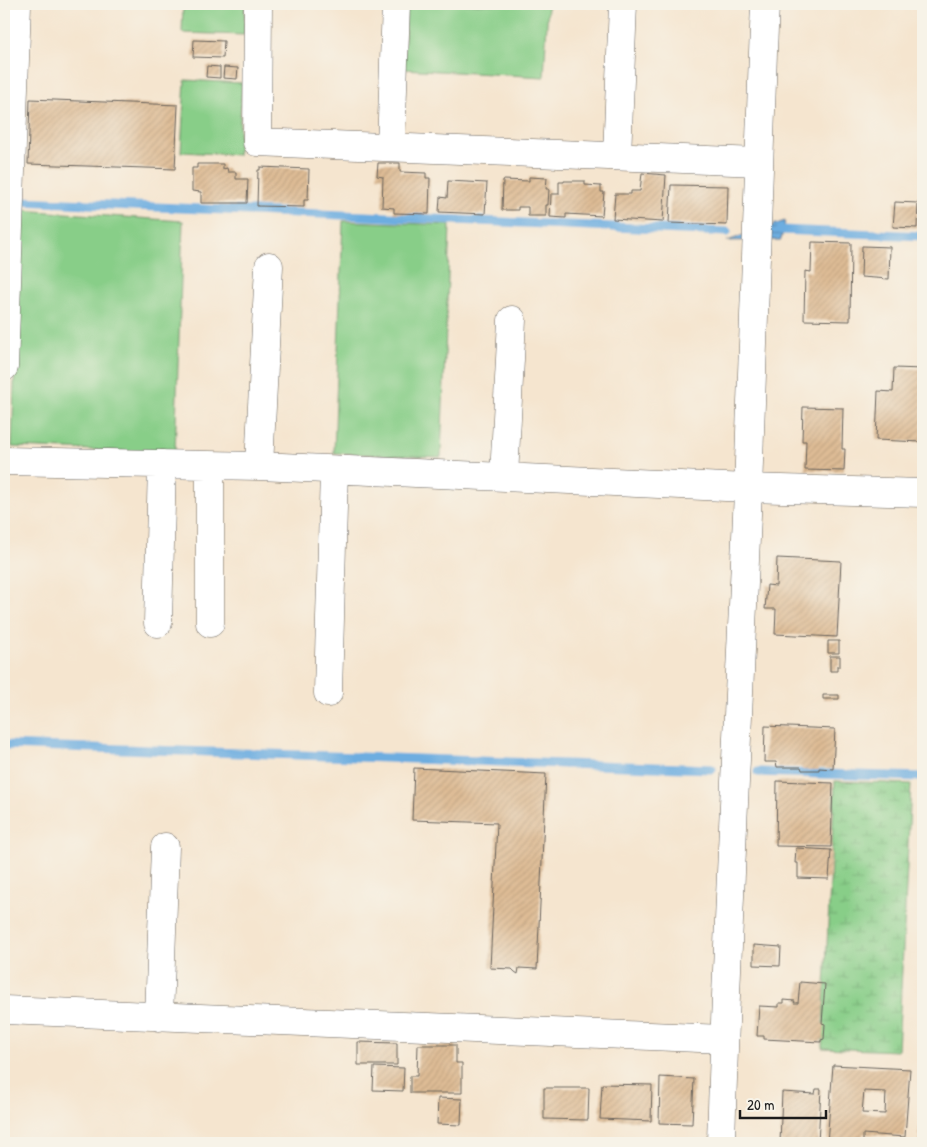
<svg xmlns="http://www.w3.org/2000/svg" width="927" height="1147" viewBox="0 0 927 1147" font-family="'Patrick Hand',sans-serif">
<style>
.green{fill:#88ce88;stroke:#527552}
.wetland{fill:url(#wetland-marsh);stroke:#527552}
.water{fill:url(#water-rules);stroke:#44647e}
.lines{fill:none;stroke-linecap:round;stroke-linejoin:round}
.stream{stroke:#6dade0;stroke-width:9}
.building{fill:url(#building-hatch);fill-rule:evenodd}
.street-casing{stroke:#68625b;stroke-width:29}
.street{stroke:#fff;stroke-width:28}
</style>
<defs>
<pattern id="wetland-marsh" width="20" height="14" patternUnits="userSpaceOnUse" patternTransform="scale(1.25)"><rect width="20" height="14" fill="#88ce88"/><path d="M1 5h8M5 5V1M11 12h8M15 12V8" fill="none" stroke="#75b075"/></pattern>
<pattern id="water-rules" width="6" height="5" patternUnits="userSpaceOnUse" patternTransform="scale(1.25)"><rect width="6" height="5" fill="#6dade0"/><path d="M0 2.5h6" fill="none" stroke="#598cb5"/></pattern>
<pattern id="building-hatch" width="6" height="6" patternUnits="userSpaceOnUse" patternTransform="scale(1.25)"><rect width="6" height="6" fill="#debc95"/><path d="M-1 1l2-2M0 6l6-6M5 7l2-2" fill="none" stroke="#bea180"/></pattern>
</defs>
<rect width="100%" height="100%" fill="#f7f3e8"/>
<filter id="ink" filterUnits="userSpaceOnUse"><feTurbulence type="fractalNoise" baseFrequency=".02" numOctaves="2"/><feDisplacementMap in="SourceGraphic" scale="10" xChannelSelector="R" yChannelSelector="G"/><feConvolveMatrix kernelMatrix="1 2 1 2 8 2 1 2 1" color-interpolation-filters="sRGB"/></filter>
<filter id="wash" filterUnits="userSpaceOnUse"><feTurbulence type="fractalNoise" baseFrequency=".0096" numOctaves="4" result="noise"/><feDisplacementMap in="SourceGraphic" scale="20" xChannelSelector="R" yChannelSelector="G"/><feGaussianBlur stdDeviation="1.12" result="paint"/><feColorMatrix in="noise" values="0 0 0 0 0 0 0 0 0 0 0 0 0 0 0 0 0 1.4 0 .05"/><feComposite in="paint" operator="in"/></filter>
<g filter="url(#wash)">
<rect width="100%" height="100%" fill="#f5e5cf"/>
<path class="green" d="M183,4H245L244,35L182,33Z
M407,4H548L544,77L403,69Z
M185,80L242,83L238,155L181,152Z
M20,210L183,221L175,453L12,447Z
M343,221L450,225L441,457L334,453Z"/>
<path class="wetland" d="M835,781L911,784L898,1051L822,1048Z"/>
<path class="water" d="M785,221L781,240L727,241Z"/>
<g class="lines">
<path class="stream" d="M21,201L727,232
M781,230L923,236
M4,745L712,769
M758,772L923,777"/>
</g>
<g id="blocks">
<path class="building" d="M194,40L224,41L223,58L193,57Z
M207,66L220,67V78L206,77Z
M224,67L238,68L237,79L223,78Z
M30,99L178,105L175,169L28,164Z
M378,163H400V172L426,173V178H430L429,214L394,213V208L382,207L383,177L377,176Z
M197,164H223V169L227,168L228,172H236V179H248L247,203H201V192L192,191V168H197Z
M260,167L309,169L308,200H304V207L257,206L258,170H260Z
M642,173L666,175L663,222L613,219L615,194H631V191H640Z
M529,177L547,178L546,189H549L548,205H546V216H528V207H518V210H502L503,180L529,181Z
M448,181L487,183L485,214L439,212L440,197L447,198Z
M564,181H585V185L601,186V192H604L602,216L566,214V218L550,217L551,194H559V182H564Z
M671,185L728,186L727,225L669,223Z
M895,202L918,203L917,228L893,227Z
M812,242L851,243L850,321L804,320L805,271L811,272Z
M862,246L890,247L889,279L861,277Z
M894,368L923,369L922,442L876,440L878,391L893,392Z
M803,407L843,408L842,449H845L844,471L805,470L806,441H802Z
M777,558L841,561L837,637L775,634L776,609H765L767,585L776,586Z
M828,641H839V653H828Z
M830,656H840V666H837V671H830Z
M823,695H839V699H823Z
M765,726L835,729L833,769L819,768V770H802L801,767H777L776,762H764Z
M414,768L546,774L537,969L519,968L518,974L515,972L512,969L490,968L497,823L412,820Z
M777,781L833,783L831,847L776,846Z
M796,848L831,850L829,879L798,878V863H795Z
M754,945L781,947L780,966L754,965Z
M800,982L825,984L822,1023L825,1024L824,1039L821,1040V1042L764,1039V1036H757L759,1006L779,1007V1003H784V1000L795,1001L794,1003H798Z
M358,1042L397,1043V1065H358Z
M418,1045H456V1063H462V1093H410V1076H417Z
M833,1065L910,1069L905,1137L863,1134V1143H827ZM864,1091L886,1092L885,1114L862,1113Z
M374,1067L404,1068L403,1091L373,1090Z
M660,1077L694,1079L692,1124L659,1123Z
M602,1084L652,1085L651,1121L600,1119Z
M544,1088H589L588,1120L544,1119Z
M816,1089H821L818,1143H780L782,1092L815,1094Z
M438,1098L462,1099L461,1125L437,1124Z
M919,1127L923,1128V1143H919Z
M566,1141L621,1142V1143H566Z"/>
</g>
</g>
<g filter="url(#ink)">
<use href="#blocks" fill-opacity="0" stroke="#68625b" stroke-width="1"/>
<g class="lines">
<g class="street-casing">
<path id="street" d="M258,4L257,142L758,162
M391,147L396,4
M617,156L623,4
M4,367L17,4
M4,461L259,466L748,488L923,493
M259,466L269,266
M504,477L512,320
M158,623L162,464
M210,623V466
M328,693L334,470
M4,1010L724,1039
M159,1017L165,847
M721,1143C727,926 739,708 748,491C754,328 758,166 765,4"/>
</g>
<use href="#street" class="street"/>
</g>
</g>
<rect width="927" height="1147" fill="none" stroke="#f7f3e8" stroke-width="20"/>
<path d="M740 1110v8h86v-8" fill="none" stroke="#1c1c1c" stroke-width="2.5"/>
<text x="747" y="1110" font-size="15" fill="#1c1c1c" stroke="#f7f3e8" stroke-width="4" paint-order="stroke">20 m</text>
</svg>
